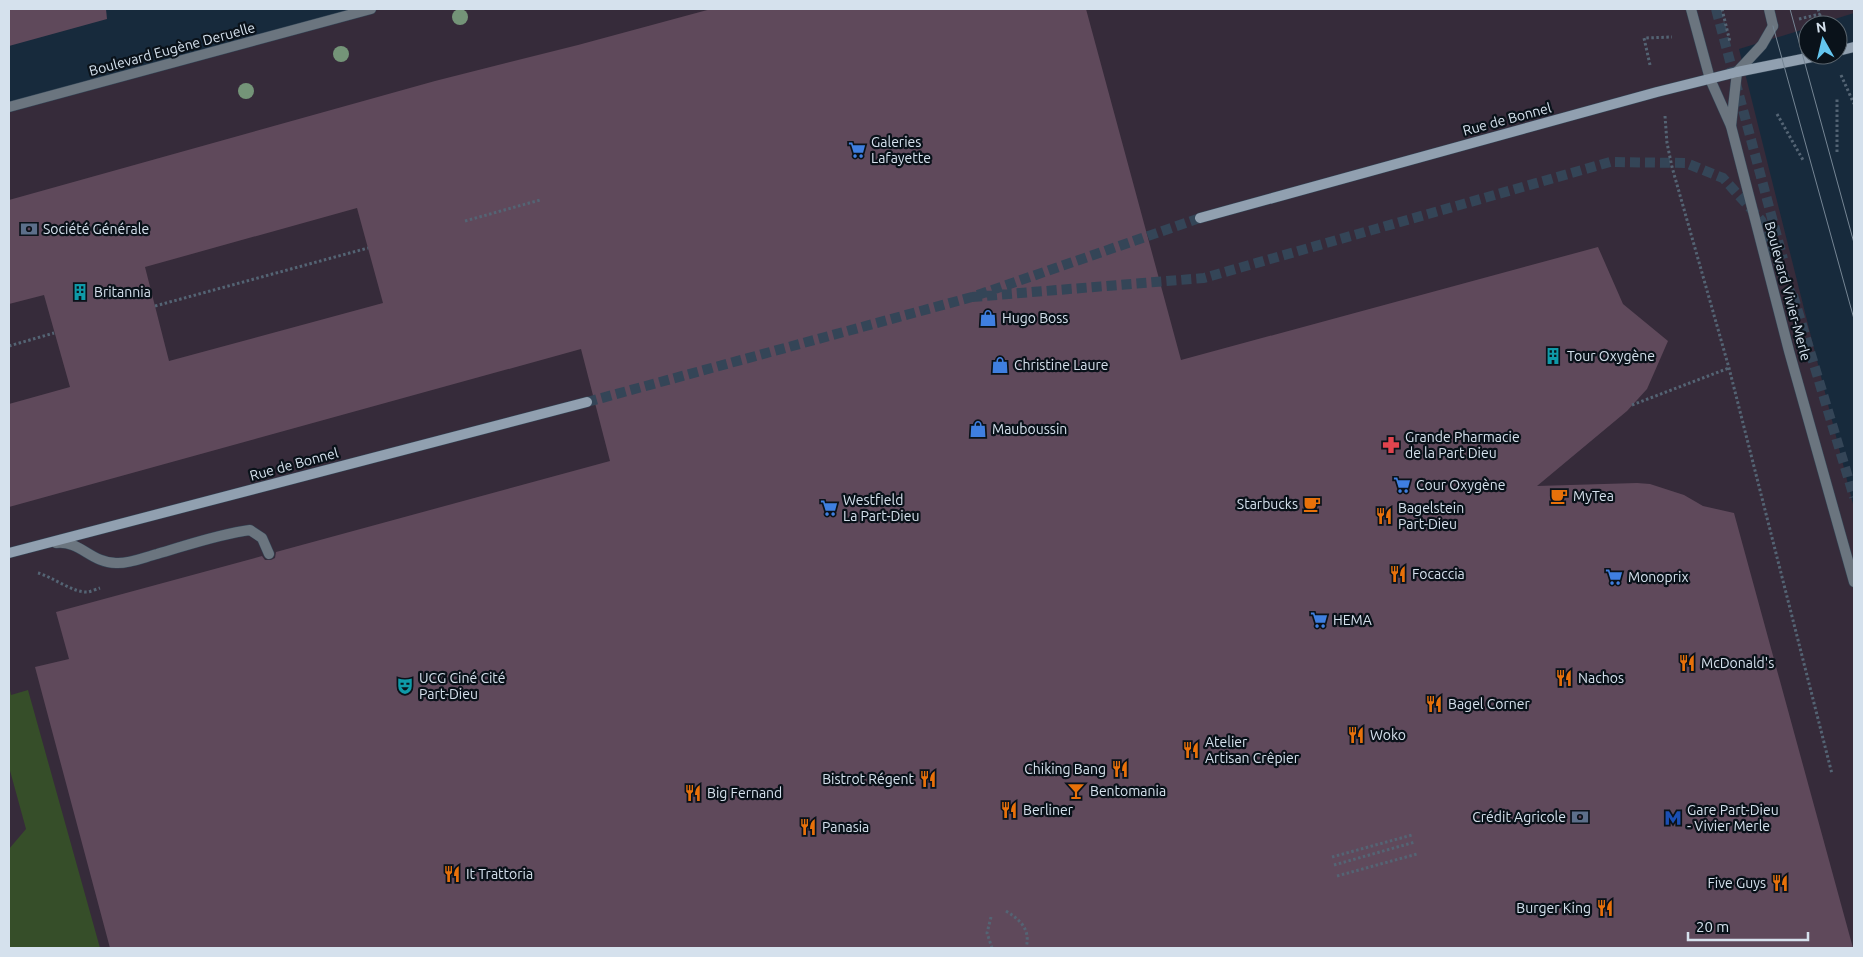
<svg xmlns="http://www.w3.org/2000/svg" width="1863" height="957" viewBox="0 0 1863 957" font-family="Ubuntu,sans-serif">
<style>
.commercial{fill:#362b3a}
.green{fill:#364e29}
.building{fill:#5f495b;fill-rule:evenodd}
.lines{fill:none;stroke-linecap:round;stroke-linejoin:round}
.secondary-tunnel{stroke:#344557;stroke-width:10;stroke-dasharray:10 5;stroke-linecap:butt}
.lane-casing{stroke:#354758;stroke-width:11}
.street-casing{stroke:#354758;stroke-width:11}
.secondary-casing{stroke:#354758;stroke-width:11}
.path{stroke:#546474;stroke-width:3;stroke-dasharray:2.5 2.5;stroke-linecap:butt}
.lane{stroke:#6b757f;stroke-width:10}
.street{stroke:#6b757f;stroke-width:10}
.secondary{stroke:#91a0b0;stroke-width:10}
.tram{stroke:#758594;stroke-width:1}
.tree{fill:#749478}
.labels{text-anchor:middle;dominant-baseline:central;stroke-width:4.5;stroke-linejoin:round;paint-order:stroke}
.street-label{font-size:14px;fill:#d5e1ed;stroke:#0a121a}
.poi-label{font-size:14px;fill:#d5e1ed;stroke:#0a121a;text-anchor:start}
</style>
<rect width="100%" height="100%" fill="#172a3c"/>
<path class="commercial" d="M371,9H1854V13L1816,25H1808V28L1739,49L1854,508V948H9V107Z"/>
<path class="green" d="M9,685L11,695L28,690L100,948H9V849L26,829L9,767Z"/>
<path class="building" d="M9,9H106L107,19L9,46Z
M711,9H1086L1181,360L1598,247L1623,304L1668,341L1647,389L1627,411L1537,486L1637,483L1650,484L1684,495L1703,506L1734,513L1853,948H110L35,667L69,659L56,612L262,556L265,560H271L275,558L276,552L610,461L581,349L9,507V404L70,387L44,295L9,304V200L435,81L578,45ZM357,208L383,303L169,361L145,267Z"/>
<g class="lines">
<path class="secondary-tunnel" d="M1716,9L1783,259
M1793,295L1854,497
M972,297L1204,278L1610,162L1686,163L1723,178L1761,220L1794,301
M587,402L972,297L1200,218"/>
<g class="lane-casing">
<path id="lane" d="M1731,126L1737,72L1762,45L1773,26
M56,543C80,540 91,563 116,563C129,564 145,557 157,554C188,545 219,534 250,530L262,538L269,554"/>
</g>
<g class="street-casing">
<path id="street" d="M1691,9L1710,79L1731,126L1789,351L1854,582
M1769,9L1773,26
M9,107L371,9"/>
</g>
<g class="secondary-casing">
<path id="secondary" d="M1838,51L1854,47
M1200,218L1657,92L1737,72L1822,55
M9,553L587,402"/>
</g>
<path class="path" d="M1722,9L1730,42
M1818,9L1823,25
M1799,19L1820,14
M1650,65L1644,38L1672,37
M1841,75L1854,104
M1777,114L1803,160
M1665,116L1667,143L1672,167L1729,368L1832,774
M1837,152V97
M465,221L540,200
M155,306L368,248
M9,346L54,333
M1632,405L1729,368
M38,573C53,577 73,593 88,592C92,591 97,589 100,588
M1332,857L1412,835
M1334,865L1415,842
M1337,876L1417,854
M1006,911C1020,920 1031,929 1026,948
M991,917L987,933L992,948"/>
<use href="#lane" class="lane"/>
<use href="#street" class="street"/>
<use href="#secondary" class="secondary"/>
<path class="tram" d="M1790,9L1854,243
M1773,26L1854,319"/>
</g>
<g class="tree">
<circle cx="460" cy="17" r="8"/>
<circle cx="341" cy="54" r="8"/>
<circle cx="246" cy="91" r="8"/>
</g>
<defs>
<g id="supermarket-bare" transform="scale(1.35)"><path d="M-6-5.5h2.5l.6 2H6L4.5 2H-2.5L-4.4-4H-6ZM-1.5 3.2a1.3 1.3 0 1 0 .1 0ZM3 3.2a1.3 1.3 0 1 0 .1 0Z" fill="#3f7fe0" stroke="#0a121a" stroke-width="2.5" paint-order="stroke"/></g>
<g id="bank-bare" transform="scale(1.35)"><path d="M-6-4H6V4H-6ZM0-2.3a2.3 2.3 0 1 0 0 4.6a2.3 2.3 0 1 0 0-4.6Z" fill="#5c6f8a" stroke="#0a121a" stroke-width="2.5" paint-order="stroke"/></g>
<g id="building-bare" transform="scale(1.35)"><path d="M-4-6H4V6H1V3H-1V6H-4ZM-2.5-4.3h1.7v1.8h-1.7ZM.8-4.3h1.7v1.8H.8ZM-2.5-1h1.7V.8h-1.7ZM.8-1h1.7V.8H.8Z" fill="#0f9aa8" stroke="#0a121a" stroke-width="2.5" paint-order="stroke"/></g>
<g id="shop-bare" transform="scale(1.35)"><path d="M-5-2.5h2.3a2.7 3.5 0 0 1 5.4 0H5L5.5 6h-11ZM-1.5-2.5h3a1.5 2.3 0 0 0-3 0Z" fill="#3f7fe0" stroke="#0a121a" stroke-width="2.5" paint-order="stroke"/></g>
<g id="pharmacy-bare" transform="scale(1.35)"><path d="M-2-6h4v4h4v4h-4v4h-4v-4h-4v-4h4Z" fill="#e0444e" stroke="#0a121a" stroke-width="2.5" paint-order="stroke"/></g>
<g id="cafe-bare" transform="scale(1.35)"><path d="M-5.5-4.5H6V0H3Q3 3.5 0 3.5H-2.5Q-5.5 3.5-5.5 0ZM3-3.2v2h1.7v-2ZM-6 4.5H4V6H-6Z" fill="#e8710a" stroke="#0a121a" stroke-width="2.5" paint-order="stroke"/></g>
<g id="restaurant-bare" transform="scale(1.35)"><path d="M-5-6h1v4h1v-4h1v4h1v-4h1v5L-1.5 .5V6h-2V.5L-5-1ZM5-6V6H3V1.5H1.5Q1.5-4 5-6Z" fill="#e8710a" stroke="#0a121a" stroke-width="2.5" paint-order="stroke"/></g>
<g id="theatre-bare" transform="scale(1.35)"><path d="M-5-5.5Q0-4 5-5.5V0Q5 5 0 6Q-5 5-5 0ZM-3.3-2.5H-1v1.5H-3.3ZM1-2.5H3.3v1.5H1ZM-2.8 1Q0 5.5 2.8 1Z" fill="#0f9aa8" stroke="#0a121a" stroke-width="2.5" paint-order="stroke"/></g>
<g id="bar-bare" transform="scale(1.35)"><path d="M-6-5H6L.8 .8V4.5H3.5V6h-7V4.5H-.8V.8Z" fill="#e8710a" stroke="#0a121a" stroke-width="2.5" paint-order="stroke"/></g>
<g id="metro-bare" transform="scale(1.35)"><path d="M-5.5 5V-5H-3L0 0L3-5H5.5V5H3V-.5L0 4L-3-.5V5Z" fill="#1a4fb4" stroke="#0a121a" stroke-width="2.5" paint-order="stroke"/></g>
</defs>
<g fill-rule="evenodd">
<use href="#supermarket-bare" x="857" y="150"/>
<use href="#bank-bare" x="29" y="229"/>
<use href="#building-bare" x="80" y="292"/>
<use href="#shop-bare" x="988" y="318"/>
<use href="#building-bare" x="1553" y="356"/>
<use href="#shop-bare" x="1000" y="365"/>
<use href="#shop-bare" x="978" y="429"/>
<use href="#pharmacy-bare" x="1391" y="445"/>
<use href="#supermarket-bare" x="1402" y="485"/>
<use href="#cafe-bare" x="1559" y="496"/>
<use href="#cafe-bare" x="1312" y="504"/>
<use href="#supermarket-bare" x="829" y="508"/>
<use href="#restaurant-bare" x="1384" y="516"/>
<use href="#restaurant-bare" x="1398" y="574"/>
<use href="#supermarket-bare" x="1614" y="577"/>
<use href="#supermarket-bare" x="1319" y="620"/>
<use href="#restaurant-bare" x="1687" y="663"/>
<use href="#restaurant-bare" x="1564" y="678"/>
<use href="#theatre-bare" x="405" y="686"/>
<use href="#restaurant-bare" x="1434" y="704"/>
<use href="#restaurant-bare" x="1356" y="735"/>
<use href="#restaurant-bare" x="1191" y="750"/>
<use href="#restaurant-bare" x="1120" y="769"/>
<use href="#restaurant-bare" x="928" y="779"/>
<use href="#bar-bare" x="1076" y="791"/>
<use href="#restaurant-bare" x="693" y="793"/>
<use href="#restaurant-bare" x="1009" y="810"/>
<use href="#bank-bare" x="1580" y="817"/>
<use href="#metro-bare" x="1673" y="818"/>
<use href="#restaurant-bare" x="808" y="827"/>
<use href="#restaurant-bare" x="452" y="874"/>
<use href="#restaurant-bare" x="1780" y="883"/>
<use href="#restaurant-bare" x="1605" y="908"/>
</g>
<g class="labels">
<g class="street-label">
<text transform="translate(172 49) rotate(-15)">Boulevard Eugène Deruelle</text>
<text transform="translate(1507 119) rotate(-15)">Rue de Bonnel</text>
<text transform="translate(1788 291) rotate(75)">Boulevard Vivier-Merle</text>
<text transform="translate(294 464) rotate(-15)">Rue de Bonnel</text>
</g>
<g class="poi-label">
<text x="871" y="142">Galeries<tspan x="871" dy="16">Lafayette</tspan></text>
<text x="43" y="229">Société Générale</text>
<text x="94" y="292">Britannia</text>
<text x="1002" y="318">Hugo Boss</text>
<text x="1567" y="356">Tour Oxygène</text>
<text x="1014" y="365">Christine Laure</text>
<text x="992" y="429">Mauboussin</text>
<text x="1405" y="437">Grande Pharmacie<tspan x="1405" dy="16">de la Part Dieu</tspan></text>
<text x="1416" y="485">Cour Oxygène</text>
<text x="1573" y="496">MyTea</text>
<text x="843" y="500">Westfield<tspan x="843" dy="16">La Part-Dieu</tspan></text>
<text x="1298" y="504" text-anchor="end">Starbucks</text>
<text x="1398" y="508">Bagelstein<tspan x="1398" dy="16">Part-Dieu</tspan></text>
<text x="1412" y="574">Focaccia</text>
<text x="1628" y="577">Monoprix</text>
<text x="1333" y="620">HEMA</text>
<text x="1701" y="663">McDonald's</text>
<text x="419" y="678">UCG Ciné Cité<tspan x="419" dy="16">Part-Dieu</tspan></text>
<text x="1578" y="678">Nachos</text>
<text x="1448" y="704">Bagel Corner</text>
<text x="1370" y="735">Woko</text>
<text x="1205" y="742">Atelier<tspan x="1205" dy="16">Artisan Crêpier</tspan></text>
<text x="1106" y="769" text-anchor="end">Chiking Bang</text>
<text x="914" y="779" text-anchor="end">Bistrot Régent</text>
<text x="1090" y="791">Bentomania</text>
<text x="707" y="793">Big Fernand</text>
<text x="1023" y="810">Berliner</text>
<text x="1687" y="810">Gare Part-Dieu<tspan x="1687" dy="16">- Vivier Merle</tspan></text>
<text x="1566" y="817" text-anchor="end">Crédit Agricole</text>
<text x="822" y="827">Panasia</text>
<text x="466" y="874">It Trattoria</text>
<text x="1766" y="883" text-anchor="end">Five Guys</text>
<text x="1591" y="908" text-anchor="end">Burger King</text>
</g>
</g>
<rect width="1863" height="957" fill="none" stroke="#d5e1ed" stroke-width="20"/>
<g transform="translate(1823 40) rotate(352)"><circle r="24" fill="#0a121a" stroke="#5b656e"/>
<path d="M0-4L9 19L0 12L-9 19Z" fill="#64c5ee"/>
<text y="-8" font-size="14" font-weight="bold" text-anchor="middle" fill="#d5e1ed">N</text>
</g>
<path d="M1688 932v8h120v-8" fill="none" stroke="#d5e1ed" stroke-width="2.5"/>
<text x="1696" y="932" font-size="15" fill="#d5e1ed" stroke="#0a121a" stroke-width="4" paint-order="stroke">20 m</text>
</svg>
